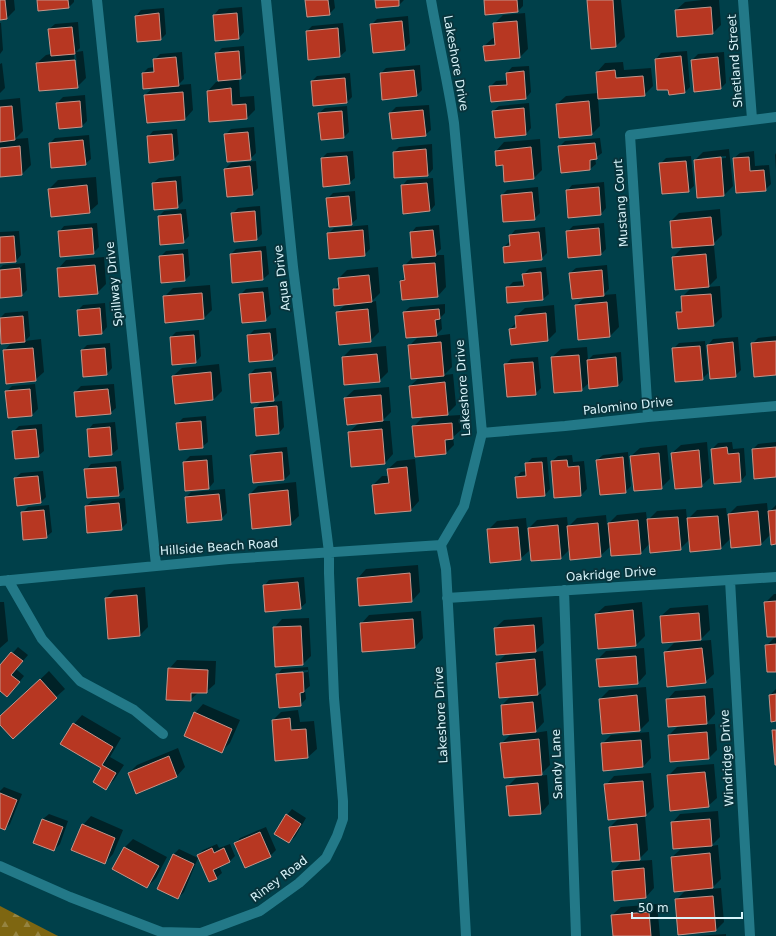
<svg xmlns="http://www.w3.org/2000/svg" width="776" height="936" viewBox="0 0 776 936" font-family="'DejaVu Sans',sans-serif">
<style>
.forest{fill:url(#forest-firs)}
.shadow{fill:#0007;fill-rule:evenodd}
.building{fill:#b73722;stroke:#c4958b}
.lines{fill:none;stroke-linecap:round;stroke-linejoin:round}
.minor{stroke:#237988;stroke-width:10}
.labels{text-anchor:middle;dominant-baseline:central;stroke-width:4;stroke-linejoin:round;paint-order:stroke}
.street-label{font-size:12px;fill:#d9f4fa;stroke:#08343c}
</style>
<defs>
<pattern id="forest-firs" width="22" height="20" patternUnits="userSpaceOnUse"><rect width="22" height="20" fill="#7e6611"/><path d="M5 1l3.5 6h-7zM16 11l3.5 6h-7z" fill="#968440"/></pattern>
</defs>
<rect width="100%" height="100%" fill="#00404a"/>
<path class="forest" d="M0,906L58,936H0Z"/>
<path class="shadow" d="M0,0H14L15,10L7,18L0,19Z
M38,0H74V2L68,8Z
M306,0H334L335,8L329,14Z
M376,0H404L399,5Z
M485,0H523V6L518,11Z
M588,0H621L625,37L616,46L592,48Z
M702,0H719L721,25L713,33L676,10L685,2Z
M242,7L244,32L239,38L214,15L219,9Z
M164,8L166,34L161,39L138,41L136,16L141,10Z
M525,13L528,49L520,57L484,46L493,38L496,37L494,24L503,15Z
M408,16L410,43L404,49L371,25L377,19Z
M78,22L80,48L76,52L83,51L86,78L77,87L37,63L46,55L51,54L49,29L55,24ZM76,54L78,81H76L74,55Z
M0,23H1L3,50L0,54Z
M343,23L346,51L340,56L307,31L312,26Z
M244,46L246,73L239,78L240,97L254,96L255,110L247,118L210,121L208,91L216,82H219L216,54L222,48Z
M687,51L690,87L684,93L669,88L658,89L656,59L661,53Z
M182,52L184,79L178,85L191,84L193,110L185,119L145,95L154,87L143,73L148,68L155,67L154,60L160,54Z
M724,52L726,83L721,88L692,60L698,54Z
M623,62L624,70L651,68L653,86L644,95L598,98L600,126L592,134L557,104L566,96L598,93L597,72L605,63Z
M2,63L5,88L0,93V64Z
M420,65L422,90L416,96L381,73L386,68Z
M529,66L531,92L526,98L490,87L496,81L508,80L507,73L512,67Z
M350,73L352,97L347,102L312,81L317,76Z
M85,95L87,121L82,126L57,103L63,97Z
M20,98L23,131L15,139L28,138L31,165L22,174L0,176V100Z
M529,103L531,128L526,134L493,111L499,106Z
M429,105L431,130L425,135L390,113L396,107Z
M347,106L349,132L344,137L319,113L325,108Z
M254,127L256,153L250,159L225,135L231,129Z
M177,129L179,154L174,159L148,137L153,131Z
M89,135L91,159L85,164L50,143L55,138Z
M600,138L602,153L595,158L596,164L590,169L561,172L559,147L565,141Z
M540,139L542,170L534,178L504,164L497,165L496,151L504,142Z
M432,144L433,169L428,175L394,152L399,147Z
M729,149L733,186L724,195L698,197L695,160L703,152ZM726,156V158L702,160V158Z
M353,151L355,178L349,183L322,158L327,153Z
M754,151L755,166L769,165L771,184L765,190L734,158L740,153Z
M776,153V170L775,155Z
M691,156L694,186L688,191L660,164L666,158Z
M256,161L258,188L252,194L225,169L231,163Z
M181,176L183,201L177,207L153,183L159,178Z
M96,177L98,204L89,212L49,189L58,180Z
M433,178L435,205L430,211L402,186L407,180Z
M604,182L606,208L601,214L567,191L572,185Z
M538,187L540,213L534,219L502,195L507,190Z
M355,191L357,219L351,224L327,199L333,193Z
M260,206L262,234L257,239L232,214L238,208Z
M186,209L189,236L183,242L159,216L164,211Z
M720,209L722,235L711,246H714L717,278L708,287L720,286L722,317L714,325L677,313L683,307L682,297L691,288L673,257L684,246L671,221L679,213Z
M97,223L99,247L93,253L59,232L64,226Z
M604,223L606,249L601,254L567,232L573,226Z
M368,225L370,249L364,255L328,234L334,228Z
M439,225L441,249L435,255H444L446,287L438,296L403,299L401,281L405,277L404,266L413,257L411,233L416,227Z
M545,227L547,253L541,259L504,247L510,241V236L515,230Z
M19,231L21,255L16,261L0,262V232Z
M266,246L269,274L263,279L233,282L231,254L236,249Z
M188,249L190,275L185,280L160,257L166,251Z
M104,257L106,284L97,293L58,269L66,260Z
M25,263L27,290L22,295L0,297V268L3,265Z
M607,265L609,289L603,295L616,294L619,327L610,336L579,339L576,305L585,297L570,273L576,268Z
M378,267L380,293L371,302L376,301L379,332L370,341L337,312L346,304L334,290L339,284V278L347,270Z
M546,267L549,294L543,299L508,302L507,288L513,282L524,281V274L529,269Z
M210,285L212,310L204,318L164,297L173,288Z
M268,287L271,314L265,320L240,295L246,289Z
M105,303L107,327L102,333L78,310L83,305Z
M445,304V313L441,317L442,329L435,336L450,334L452,367L444,375L453,374L456,405L445,416L460,415L461,430L453,437L454,445L446,453L413,427L424,416L410,386L419,378L409,346L419,336L404,312L410,307Z
M554,305L556,332L548,340L510,329L517,322L516,316L525,308Z
M28,311L30,336L25,341L41,339L44,372L35,380L4,351L12,342L2,343L0,318L5,313Z
M276,328L278,353L272,359L248,336L254,330Z
M199,330L201,356L196,362L171,337L176,332Z
M776,336V374L752,344L758,338Z
M738,337L741,370L735,376L710,378L708,345L713,339Z
M705,341L708,373L702,379L673,349L679,343Z
M110,343L112,368L107,374L82,350L87,345Z
M386,346L388,372L379,381L343,357L351,349Z
M587,347L588,360L593,355L621,352L623,380L618,386L590,382L581,390L552,357L561,349Z
M538,357L541,388L535,394L505,365L511,359Z
M219,364L222,391L213,400L173,376L182,368Z
M276,367L279,394L273,400L250,374L255,369Z
M35,384L38,409L32,415L9,417L6,392L12,386Z
M114,384L116,408L110,413L75,392L81,386Z
M389,387L391,412L382,421H390L393,454L385,463L349,432L359,423L345,398L354,390Z
M282,401L284,427L279,433L255,409L260,403Z
M206,416L208,442L202,447L177,424L183,418Z
M115,422L118,449L112,454L90,456L88,430L93,424Z
M42,424L44,451L38,456L13,432L19,426Z
M707,442L710,478L701,486L672,453L681,445Z
M732,442L733,449L744,448L746,475L741,481L712,449L718,443Z
M776,442V476L753,449L758,444Z
M667,445L670,479L661,488L631,456L640,448Z
M287,447L290,474L284,480L254,482L251,455L257,450Z
M628,452L631,486L625,492L597,460L603,455Z
M212,455L214,482L209,488L184,462L190,456Z
M572,455L573,462L584,461L587,489L581,495L555,497L552,461L558,456Z
M547,457L550,489L545,495L516,477L521,472L527,471L526,464L532,458Z
M415,459L419,501L411,510L373,485L382,476H389L388,469L397,461Z
M121,461L124,489L118,495L86,470L91,464Z
M43,471L46,497L40,503L15,478L21,473Z
M296,482L299,516L290,524L250,494L258,486Z
M225,489L227,513L221,519L186,497L191,492Z
M125,498L127,523L121,529L86,506L92,501Z
M767,503L768,513L776,505V543L771,534L761,544L732,547L731,538L721,548L690,539L680,549L650,543L641,553L611,546L600,556L570,549L561,558L532,560L529,528L537,520L567,517L568,527L577,518L606,515L607,525L617,515L646,512L647,521L657,511L686,509L687,520L697,510L726,508L727,516L737,506Z
M49,505L52,532L46,537L22,513L28,507Z
M526,518L529,551L520,559L488,530L497,521Z
M418,565L420,592L412,601L360,605L358,578L366,569Z
M304,577L306,603L300,608L264,586L269,580Z
M145,587L148,627L140,635L106,598L114,590Z
M774,594H776V636L765,603Z
M0,602H4L8,641L0,648Z
M642,602L645,636L636,645L599,648L596,614L605,606Z
M708,605L710,630L701,639L663,642L661,616L670,608Z
M421,611L423,638L415,647L361,624L369,615Z
M542,617L544,643L534,652L543,651L546,685L537,694H541L544,722L534,733L547,731L550,765L541,774L502,743L512,733L502,705L511,696L497,663L507,653L495,628L504,620Z
M309,618L311,656L303,664L274,628L282,619Z
M776,636V671L766,646Z
M711,640L714,674L705,682L665,652L674,643Z
M18,647L28,655L16,669L24,676L13,690H0V667Z
M644,648L646,674L638,683L597,660L606,651Z
M177,660L216,661L215,684L206,692H199L190,700L169,669Z
M308,667L310,686L305,690L306,699L300,705L277,675L282,669ZM308,670V672L282,675V673Z
M49,671L65,689L56,697L0,724V718Z
M646,687L649,721L640,730L603,733L600,699L609,690Z
M713,688L715,714L707,723H697L698,725L715,724L717,750L709,758L669,735L679,725L667,700L675,691Z
M776,689V720L770,695Z
M203,704L240,720L230,743L222,751L195,713Z
M298,710L300,722L314,721L317,749L308,757L276,760L273,720L281,712Z
M82,715L121,738L110,757L124,765L114,780L106,788L102,768L74,724Z
M649,732L651,758L643,767L602,744L611,735Z
M178,748L185,767L177,776L136,792L129,773L137,765Z
M714,764L717,798L708,806L668,776L677,767Z
M651,773L654,807L645,816L648,850L637,861L652,860L654,888L646,897L615,900L613,871L623,860L610,827L619,818L606,785L614,776Z
M547,775L549,804L541,813L507,787L516,778Z
M4,787L22,794L10,824L5,829L0,827V791Z
M292,809L306,818L295,837L289,842L287,815Z
M718,811L720,837L711,846L718,845L721,879L711,889L721,888L724,922L716,930L676,900L686,890L672,857L682,848L672,823L680,814Z
M49,814L68,821L60,844L54,850L35,842L43,819Z
M91,816L123,830L113,854L105,863L83,825Z
M266,827L276,850L270,856L235,844L240,838Z
M133,839L167,857L156,878L147,887L124,848Z
M217,844L219,848L230,844L235,856L230,861L219,866L222,873L216,878L198,855L203,850Z
M179,849L198,858L184,892L178,898L173,855Z
M657,904L660,936H614L612,915L621,907Z
M726,934V936H695Z"/>
<path class="building" d="M0,0H5L7,19L0,20Z
M37,0H68L69,8L38,11Z
M305,0H328L330,15L307,17Z
M375,0H399V6L376,8Z
M484,0H517L518,12L485,15Z
M587,0H613L616,47L591,49Z
M711,7L713,34L677,37L675,10Z
M159,13L161,40L137,42L135,16Z
M237,13L239,39L215,41L213,15Z
M402,21L405,50L373,53L370,24Z
M517,21L520,58L485,61L483,46L495,45L493,23Z
M72,27L75,54L51,56L48,29Z
M338,28L340,57L308,60L306,31Z
M239,51L241,79L218,81L215,53Z
M681,56L685,93L669,95L668,90H657L655,59Z
M176,57L179,86L143,89L142,73L154,72L153,59Z
M718,57L721,89L694,92L691,60Z
M75,60L78,88L39,91L36,63Z
M414,70L417,96L382,100L380,73Z
M615,70L616,78L643,76L645,96L598,99L596,72Z
M524,71L526,99L491,102L489,86L507,85L506,73Z
M345,78L347,103L313,106L311,81Z
M231,88L232,105L246,104L247,119L209,122L207,91Z
M183,92L185,120L147,123L144,95Z
M80,101L82,127L59,129L56,103Z
M589,101L592,135L559,138L556,104Z
M12,106L15,140L0,142V107Z
M524,108L526,135L495,138L492,111Z
M423,110L426,136L392,139L389,113Z
M342,111L344,138L321,140L318,113Z
M248,132L251,160L227,162L224,134Z
M172,134L174,160L149,163L147,136Z
M83,140L86,165L51,168L49,143Z
M595,143L597,159L590,160V170L561,173L558,146Z
M20,146L22,175L0,177V148Z
M531,147L534,179L504,182L503,165L496,166L495,151Z
M426,149L428,176L394,178L393,152Z
M347,156L350,184L323,187L321,158Z
M721,157L724,196L697,198L694,160Z
M749,157L750,171L764,170L766,191L736,193L733,158Z
M686,161L689,192L662,194L659,163Z
M250,166L253,195L227,197L224,169Z
M176,181L178,208L154,210L152,183Z
M427,183L430,211L403,214L401,185Z
M87,185L90,213L51,217L48,189Z
M599,187L601,215L568,218L566,190Z
M532,192L535,220L503,222L501,195Z
M349,196L352,225L329,227L326,198Z
M255,211L257,240L234,242L231,213Z
M181,214L184,243L160,245L158,216Z
M711,217L714,245L672,248L670,221Z
M92,228L94,254L60,257L58,231Z
M599,228L601,255L568,258L566,231Z
M363,230L365,256L329,259L327,233Z
M433,230L436,256L412,258L410,232Z
M539,232L542,260L504,263L503,247L510,246L509,235Z
M14,236L16,262L0,263V237Z
M261,251L263,280L232,283L230,254Z
M183,254L185,281L161,283L159,256Z
M706,254L709,287L675,290L672,257Z
M435,263L438,297L402,300L400,281L405,280L403,265Z
M95,265L98,294L59,297L57,268Z
M20,268L22,296L0,298V270Z
M602,270L604,296L572,299L569,273Z
M541,272L543,300L507,303L506,287L524,286L522,274Z
M369,275L372,302L334,306L333,289H339L338,278Z
M263,292L266,321L242,323L239,294Z
M202,293L204,319L165,323L163,296Z
M711,294L714,326L678,329L676,312H682L681,296Z
M607,302L610,337L578,340L575,305Z
M100,308L102,334L79,336L77,310Z
M368,309L371,342L339,345L336,312Z
M439,309L440,319L435,320L437,336L406,338L403,312Z
M546,313L548,341L511,345L509,329L516,328L515,316Z
M23,316L25,342L1,344L0,318Z
M270,333L273,360L249,362L247,335Z
M194,335L196,363L172,365L170,337Z
M776,341V375L754,377L751,343Z
M441,342L444,376L411,379L408,345Z
M733,342L736,377L710,379L707,345Z
M700,346L703,380L675,382L672,348Z
M33,348L36,381L6,384L3,350Z
M105,348L107,375L83,377L81,350Z
M377,354L380,382L344,385L342,357Z
M579,355L582,391L554,393L551,357Z
M616,357L618,386L589,389L587,360Z
M533,362L536,395L507,397L504,364Z
M211,372L213,400L175,404L172,376Z
M271,372L274,401L251,403L249,374Z
M445,382L448,415L412,418L409,386Z
M30,389L32,416L8,418L5,391Z
M108,389L111,414L76,417L74,392Z
M381,395L383,421L347,425L344,398Z
M277,406L279,434L256,436L254,408Z
M201,421L203,448L179,450L176,423Z
M452,423L453,439L445,440L446,454L415,457L412,426Z
M110,427L112,455L89,457L87,429Z
M36,429L39,457L15,459L12,431Z
M382,429L385,464L351,467L348,432Z
M727,447L728,454L739,453L741,482L714,484L711,449Z
M776,447V477L754,479L752,449Z
M699,450L702,487L675,489L671,453Z
M282,452L284,480L253,483L250,455Z
M659,453L662,489L634,491L630,456Z
M623,457L626,493L600,495L596,460Z
M207,460L209,489L185,491L183,462Z
M567,460L568,467L579,466L581,496L554,498L551,461Z
M542,462L545,496L517,498L515,477L526,476L525,463Z
M116,467L119,496L87,498L84,469Z
M407,467L411,511L375,514L372,485L389,483L387,469Z
M38,476L41,503L17,506L14,478Z
M288,490L291,525L252,529L249,494Z
M219,494L222,520L187,523L185,497Z
M119,503L122,530L87,533L85,506Z
M44,510L47,538L23,540L21,512Z
M776,510V544L771,545L768,511Z
M758,511L761,545L731,548L728,514Z
M718,516L721,549L690,552L687,518Z
M678,517L681,550L650,553L647,519Z
M638,520L641,554L611,556L608,523Z
M598,523L601,557L570,560L567,526Z
M558,525L561,559L531,561L528,528Z
M518,527L521,560L490,563L487,529Z
M410,573L412,602L359,606L357,578Z
M298,582L301,609L265,612L263,585Z
M137,595L140,636L108,639L105,598Z
M776,601V637H767L764,602Z
M633,610L636,646L598,649L595,614Z
M699,613L701,640L662,643L660,616Z
M413,619L415,648L362,652L360,623Z
M534,625L536,652L496,655L494,628Z
M301,626L303,665L275,667L273,627Z
M776,644V672H767L765,645Z
M702,648L706,683L667,687L664,652Z
M11,652L23,661L11,675L20,682L7,697L0,691V665Z
M636,656L638,684L599,687L596,659Z
M535,659L538,695L499,698L496,663Z
M168,668L208,670L207,693H191V701L166,700Z
M303,672L304,692L300,693L301,706L279,708L276,674Z
M40,679L57,698L13,739L0,725V716Z
M776,694V721L771,722L769,695Z
M637,695L640,731L602,734L599,699Z
M705,696L707,724L668,727L666,699Z
M533,702L536,732L503,735L501,705Z
M194,712L232,729L222,753L184,736Z
M290,718L291,730L306,729L308,758L275,761L272,720Z
M73,723L113,747L102,765L116,773L106,790L93,782L101,768L60,744Z
M772,730H776V765H775Z
M707,732L709,759L670,762L668,735Z
M539,739L542,775L504,778L500,743Z
M641,740L643,767L603,771L601,743Z
M169,756L177,777L136,794L128,773Z
M705,772L709,807L670,811L667,775Z
M643,781L646,816L608,820L604,784Z
M538,783L541,814L509,816L506,786Z
M0,793L17,800L5,830L0,828Z
M286,814L301,824L289,843L274,834Z
M42,819L63,827L54,851L33,843Z
M710,819L712,846L673,849L671,822Z
M82,824L115,838L105,864L71,850Z
M637,824L640,860L612,862L609,827Z
M260,832L271,857L245,868L234,843Z
M124,847L159,866L147,888L112,869Z
M212,848L214,853L224,848L230,862L213,870L217,879L209,882L197,855Z
M710,853L713,888L674,892L671,857Z
M173,854L194,864L178,899L157,889Z
M644,868L646,898L614,901L612,871Z
M713,896L716,931L678,935L675,899Z
M649,912L651,936H613L611,915Z"/>
<g class="lines">
<path class="minor" d="M97,0L156,565
M431,0C438,41 448,82 454,123L482,433L464,506L441,545L446,569L466,936
M743,0L752,119
M648,417L630,135L776,117
M482,433L565,426L648,417L776,406
M8,580L42,639L80,681L134,710L163,734
M730,580L750,936
M0,581L229,559L441,545
M564,590L576,936
M447,598L776,577
M0,866L70,897L161,932L201,933L260,911L299,883L326,858L337,836L343,819V801L334,698L329,573V552L293,267L266,0"/>
</g>
<g class="labels">
<g class="street-label">
<text transform="translate(735 61) rotate(-94)">Shetland Street</text>
<text transform="translate(456 63) rotate(80)">Lakeshore Drive</text>
<text transform="translate(621 203) rotate(-94)">Mustang Court</text>
<text transform="translate(282 278) rotate(-97)">Aqua Drive</text>
<text transform="translate(114 284) rotate(-96)">Spillway Drive</text>
<text transform="translate(463 388) rotate(-94)">Lakeshore Drive</text>
<text transform="translate(628 406) rotate(-6)">Palomino Drive</text>
<text transform="translate(219 547) rotate(-4)">Hillside Beach Road</text>
<text transform="translate(611 574) rotate(-4)">Oakridge Drive</text>
<text transform="translate(441 715) rotate(-93)">Lakeshore Drive</text>
<text transform="translate(727 758) rotate(-93)">Windridge Drive</text>
<text transform="translate(557 764) rotate(-92)">Sandy Lane</text>
<text transform="translate(279 879) rotate(-37)">Riney Road</text>
</g>
</g>
<path d="M632 912v6h110v-6" fill="none" stroke="#d9f4fa" stroke-width="2"/>
<text x="638" y="912" font-size="12" fill="#d9f4fa" stroke="#08343c" stroke-width="3" paint-order="stroke">50 m</text>
</svg>
